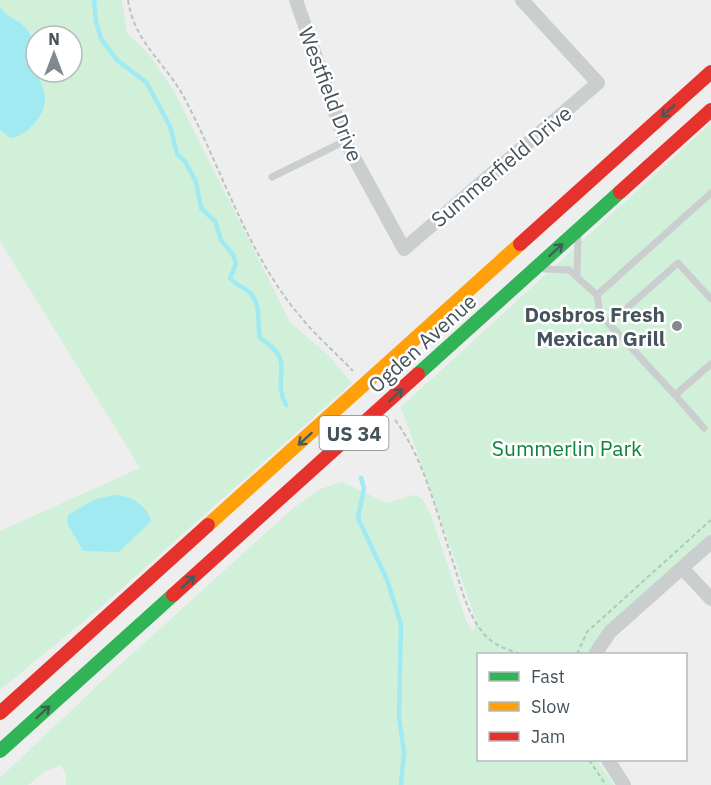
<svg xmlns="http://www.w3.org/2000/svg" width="711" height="785" viewBox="0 0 711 785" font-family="'IBM Plex Sans',sans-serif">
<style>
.green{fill:#d0f0d9;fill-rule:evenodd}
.water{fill:#a1eaf2}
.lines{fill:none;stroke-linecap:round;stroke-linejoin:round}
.stream{stroke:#a1eaf2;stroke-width:4.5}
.path{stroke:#b6c5be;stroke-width:2;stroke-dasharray:4.5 3;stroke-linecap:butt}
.lane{stroke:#cacecf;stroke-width:7}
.street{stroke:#cacecf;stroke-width:14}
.fast{stroke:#30b455;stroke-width:14}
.slow{stroke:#ff9f0a;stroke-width:14}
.jam{stroke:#e5322d;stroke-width:14}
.oneway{stroke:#425d5b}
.poi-dot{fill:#80898f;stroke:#fff;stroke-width:2}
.labels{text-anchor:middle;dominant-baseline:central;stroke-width:5;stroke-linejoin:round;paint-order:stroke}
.shield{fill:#fff;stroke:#7c878d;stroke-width:1.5}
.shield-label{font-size:20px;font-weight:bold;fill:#44535c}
.street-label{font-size:21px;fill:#44535c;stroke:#fff}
.poi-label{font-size:21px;font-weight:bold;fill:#44535c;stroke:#fff;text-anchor:end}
.park-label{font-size:21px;fill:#0f843d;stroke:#fff}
</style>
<rect width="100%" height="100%" fill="#efeeee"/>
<path class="green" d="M0,0H122L127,33L148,53L174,91L290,322L329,356L352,383L101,607L0,690V531L140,468L0,241ZM36,36H72V72H36Z
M711,123V536L585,654H478V760H597L614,785H66V775L61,765L46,771L28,785H0V778L100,683L292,509L320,489L342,482L387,503L414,495L422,498L431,515L466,621L473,631L477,623L401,407Z"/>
<path class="water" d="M0,7C5,15 12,17 19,22C36,33 36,54 36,72H38C39,82 46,91 45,101C44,117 25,137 10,138L0,130Z
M115,495C130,495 147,505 151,521L119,552L83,551L67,523L68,515L95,499Z"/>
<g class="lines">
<path class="stream" d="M94,0L96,21L101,39L118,61L146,82L170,126L177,154L185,161L196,182L201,208L215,221L221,240L233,255L236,264L230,278C236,286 246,287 252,295C261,307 257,324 260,338C299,363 270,374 286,405
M361,478L364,488L358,518L387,580L401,624L399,717L404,752L401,785"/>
<path class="path" d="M128,0C135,45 167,63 186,101C223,172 247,253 299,315C315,335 335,352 353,371
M395,420C425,459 439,522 455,568C462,592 470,621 488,638C498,647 509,650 521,654
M577,654L587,632L711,520
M589,760L606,785"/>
<path class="lane" d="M272,177L345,141
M544,269L569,270L597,295L711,193
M577,274L578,238
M597,295L600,314L675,395L711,364
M609,324L678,263L711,299
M675,395L704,428"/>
<path class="street" d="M296,0L345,141L404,249L598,83L522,0
M683,569L711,599
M595,654L610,632L711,542
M608,760L624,785"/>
<path class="fast" d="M418,374L620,192
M0,751L173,595"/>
<path class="slow" d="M208,525L520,244"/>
<path class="jam" d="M620,192L711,110
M520,244L711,72
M173,595L418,374
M0,713L208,525"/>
</g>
<defs><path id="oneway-shaft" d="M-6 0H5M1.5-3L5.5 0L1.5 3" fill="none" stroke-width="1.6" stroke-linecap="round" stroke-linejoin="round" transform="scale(1.5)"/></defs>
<g class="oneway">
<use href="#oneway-shaft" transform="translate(668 111) rotate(138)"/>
<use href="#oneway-shaft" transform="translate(556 250) rotate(-42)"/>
<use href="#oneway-shaft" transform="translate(396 395) rotate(-42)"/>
<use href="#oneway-shaft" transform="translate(305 439) rotate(138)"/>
<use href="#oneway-shaft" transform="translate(188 582) rotate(-42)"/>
<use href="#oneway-shaft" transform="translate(43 712) rotate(-42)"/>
</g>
<circle class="poi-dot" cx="677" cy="326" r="6"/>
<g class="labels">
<rect class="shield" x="319.5" y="416" width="69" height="34" rx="4.5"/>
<g class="shield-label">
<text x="354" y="433">US 34</text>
</g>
<g class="street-label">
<text transform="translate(331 94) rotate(69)">Westfield Drive</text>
<text transform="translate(501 166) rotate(-40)">Summerfield Drive</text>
<text transform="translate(422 343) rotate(-42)">Ogden Avenue</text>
</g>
<g class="poi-label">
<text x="665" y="314">Dosbros Fresh<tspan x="665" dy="24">Mexican Grill</tspan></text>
</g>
<g class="park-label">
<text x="567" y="448">Summerlin Park</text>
</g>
</g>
<rect x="477" y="653" width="210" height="108" fill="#ffffff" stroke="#b4babe" stroke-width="1.5"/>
<rect x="489" y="672" width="30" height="9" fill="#30b455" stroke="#b4babe" stroke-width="1.5"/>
<text x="531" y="683" font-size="18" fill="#44535c">Fast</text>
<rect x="489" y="702" width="30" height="9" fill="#ff9f0a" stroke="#b4babe" stroke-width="1.5"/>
<text x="531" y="713" font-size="18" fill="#44535c">Slow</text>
<rect x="489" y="732" width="30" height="9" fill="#e5322d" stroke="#b4babe" stroke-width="1.5"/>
<text x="531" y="743" font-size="18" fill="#44535c">Jam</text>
<g transform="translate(54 54)"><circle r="28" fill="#ffffff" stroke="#b4babe" stroke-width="1.5"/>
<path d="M0-4.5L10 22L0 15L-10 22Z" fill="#80898f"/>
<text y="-9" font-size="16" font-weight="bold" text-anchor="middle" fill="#44535c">N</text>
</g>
</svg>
